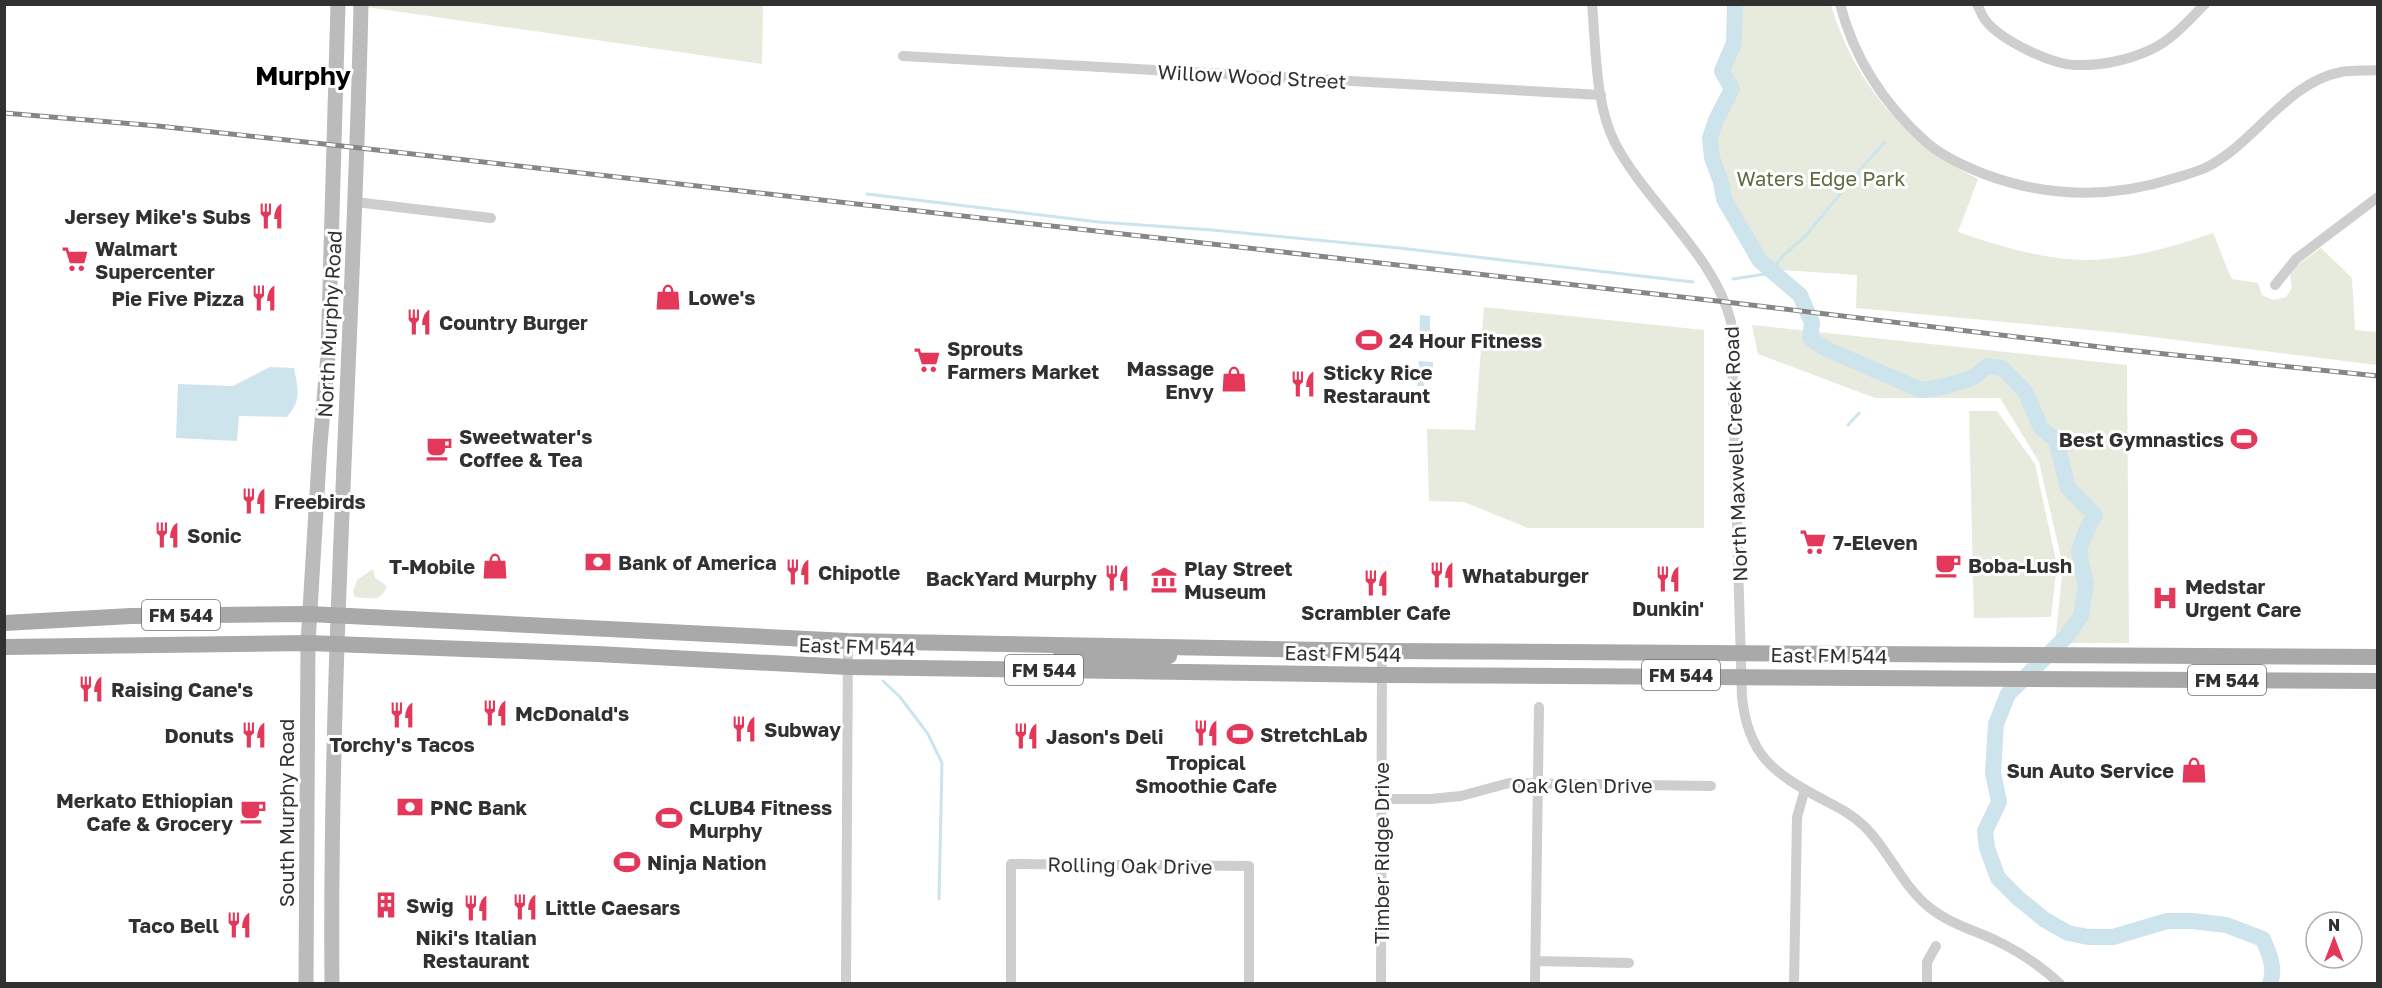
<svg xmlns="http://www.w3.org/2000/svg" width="2382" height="988" viewBox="0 0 2382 988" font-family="'Golos Text',sans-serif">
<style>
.green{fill:#e6ebdd}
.water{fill:#cde4ed}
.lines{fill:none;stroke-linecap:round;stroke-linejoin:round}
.stream{stroke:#cde4ed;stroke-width:3}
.river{stroke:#cde4ed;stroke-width:16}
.street{stroke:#cecece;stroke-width:10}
.secondary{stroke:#bbb;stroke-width:15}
.primary{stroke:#a9a9a9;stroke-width:16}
.rail-casing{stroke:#868686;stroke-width:5}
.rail{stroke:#fff;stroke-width:3;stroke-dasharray:9;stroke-linecap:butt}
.labels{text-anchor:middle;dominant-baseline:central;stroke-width:6;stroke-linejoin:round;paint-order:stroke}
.shield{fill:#fff;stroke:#6f6f6f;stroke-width:1.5}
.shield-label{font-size:18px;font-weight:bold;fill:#313131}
.street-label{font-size:20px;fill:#313131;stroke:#fff}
.park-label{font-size:20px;fill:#5a6d3e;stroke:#fff}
.poi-label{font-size:20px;font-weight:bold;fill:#313131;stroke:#fff;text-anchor:start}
.district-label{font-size:26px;font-weight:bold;fill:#000;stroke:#fff}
</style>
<rect width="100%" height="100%" fill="#fff"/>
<path class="green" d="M367,4L763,5L762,64L367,7Z
M1735,5H1831C1854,83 1905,142 1978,179L1958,232C1999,246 2044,260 2088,260C2131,259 2173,247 2213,233C2220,248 2224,264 2232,279L2258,283L2262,295L2273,300L2286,297L2292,288L2290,275L2296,266L2321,248L2352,278L2355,330L2377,332V365L2121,333L1856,308L1857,275L1768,269L1760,261L1724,199L1721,182L1712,158L1710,138L1716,120L1732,89L1722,71L1734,43Z
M1484,307L1704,330V528H1528L1464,502L1429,501L1427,429L1475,430Z
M1752,325L2127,365L2129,643H2055L2063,566L2039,462L2000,398H1875L1758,354Z
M1969,411H1997L2035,464L2057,565L2051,617L1974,618Z
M373,569L375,578L387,586C380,603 372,598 355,597L353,592L357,580Z"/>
<path class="water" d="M1420,315L1430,316V347H1419Z
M1418,361L1433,362V367L1431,368L1432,381L1427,380V367H1425L1424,386H1417L1418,369H1420Z
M270,367L294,368C298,390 302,399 287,417L239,416L237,441L176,438L178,384L233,386Z"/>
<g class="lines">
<path class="stream" d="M867,194L1099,222L1212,230L1399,248L1693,282
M1733,279L1772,273C1777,257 1795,247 1806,235C1833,204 1856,173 1885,142
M1848,425L1859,413
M883,681L900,697L928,734L942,763L939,899"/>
<path class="river" d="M1735,4L1734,43L1722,71L1732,89L1716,120L1710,138L1712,158L1721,182L1724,199L1760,261L1800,295L1812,323L1810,338L1826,349L1921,390L1941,387L1973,378L1987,366L2002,368L2025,391L2041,428L2056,440L2068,488L2095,515L2086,531L2079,551L2086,586L2081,616L2066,637L2008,694L1996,724L1993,773L1999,802L1985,831L1987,848L1998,878L2018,898L2045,920L2068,933L2088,937H2113L2167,921H2192L2226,925L2263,939C2269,954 2276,967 2270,984"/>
<path class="street" d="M1592,4C1596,47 1595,105 1615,143C1647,204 1715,255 1731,322L1742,697C1748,755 1773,773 1822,799C1837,807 1852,814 1864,826C1889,850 1902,886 1930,908C1949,923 1973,930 1995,940C2018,951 2041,966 2060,984
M1840,4C1854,58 1884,104 1925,141C1941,156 1964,166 1984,174C2048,198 2110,199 2175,178C2185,175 2196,172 2205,168C2255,144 2285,83 2341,72C2353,70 2366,71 2378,70
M1977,4C1980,10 1982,16 1986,21C2001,40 2050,64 2075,65C2100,66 2130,60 2152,49C2172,40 2189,20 2205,4
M903,56L1601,95
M355,202L491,218
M2275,285L2296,259L2378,197
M1382,799H1430L1461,796L1509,783L1711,786
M1536,961L1629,963
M846,984L848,641
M1011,984V864L1249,866V984
M1381,984L1382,651
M1535,984L1539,707
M1794,984L1797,817L1805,789
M1927,984V962L1936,946"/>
<path class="secondary" d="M306,984L308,643L320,444L328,355L338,4
M332,984C329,657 354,331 361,4"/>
<path class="primary" d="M4,623L131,616L309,614L848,641L1382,651L2378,657
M4,647L308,643L597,654L848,667L1382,675L2378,681
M1057,671L1059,659L1162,658L1169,656"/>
<g class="rail-casing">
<path id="rail" d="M4,113L158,126L333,145L1726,302L2117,349L2378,376"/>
</g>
<use href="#rail" class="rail"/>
</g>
<defs>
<g id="restaurant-bare" transform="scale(2.07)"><path d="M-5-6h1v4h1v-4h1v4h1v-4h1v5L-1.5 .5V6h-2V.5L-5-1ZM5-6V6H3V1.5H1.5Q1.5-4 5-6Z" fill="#e4385a" stroke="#fff" stroke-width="2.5" paint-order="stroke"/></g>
<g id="supermarket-bare" transform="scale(2.07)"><path d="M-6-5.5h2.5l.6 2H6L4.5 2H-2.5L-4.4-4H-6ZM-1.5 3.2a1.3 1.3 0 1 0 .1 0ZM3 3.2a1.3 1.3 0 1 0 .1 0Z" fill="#e4385a" stroke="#fff" stroke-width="2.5" paint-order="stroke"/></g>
<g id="shop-bare" transform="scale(2.07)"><path d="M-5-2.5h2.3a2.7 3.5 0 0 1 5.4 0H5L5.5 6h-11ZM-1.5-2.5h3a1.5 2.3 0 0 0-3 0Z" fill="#e4385a" stroke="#fff" stroke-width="2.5" paint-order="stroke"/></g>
<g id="stadium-bare" transform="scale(2.07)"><path d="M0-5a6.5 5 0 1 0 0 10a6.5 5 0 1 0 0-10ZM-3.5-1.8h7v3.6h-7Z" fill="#e4385a" stroke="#fff" stroke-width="2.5" paint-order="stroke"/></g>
<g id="cafe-bare" transform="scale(2.07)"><path d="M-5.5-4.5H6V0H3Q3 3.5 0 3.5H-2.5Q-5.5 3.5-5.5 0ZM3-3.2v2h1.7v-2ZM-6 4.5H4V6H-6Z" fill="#e4385a" stroke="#fff" stroke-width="2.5" paint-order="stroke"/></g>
<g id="bank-bare" transform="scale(2.07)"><path d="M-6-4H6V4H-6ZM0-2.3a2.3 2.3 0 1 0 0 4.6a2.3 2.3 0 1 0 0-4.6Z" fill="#e4385a" stroke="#fff" stroke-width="2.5" paint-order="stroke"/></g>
<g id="museum-bare" transform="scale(2.07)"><path d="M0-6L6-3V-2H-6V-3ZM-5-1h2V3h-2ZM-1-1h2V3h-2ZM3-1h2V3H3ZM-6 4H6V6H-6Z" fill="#e4385a" stroke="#fff" stroke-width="2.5" paint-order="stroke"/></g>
<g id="hospital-bare" transform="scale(2.07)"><path d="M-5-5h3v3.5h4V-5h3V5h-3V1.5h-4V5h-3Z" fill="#e4385a" stroke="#fff" stroke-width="2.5" paint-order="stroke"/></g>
<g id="building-bare" transform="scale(2.07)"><path d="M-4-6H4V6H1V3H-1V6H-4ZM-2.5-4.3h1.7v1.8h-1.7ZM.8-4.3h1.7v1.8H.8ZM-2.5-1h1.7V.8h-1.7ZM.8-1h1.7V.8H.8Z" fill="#e4385a" stroke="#fff" stroke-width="2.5" paint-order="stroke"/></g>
</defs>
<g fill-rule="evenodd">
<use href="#restaurant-bare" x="271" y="216"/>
<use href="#supermarket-bare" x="75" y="259"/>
<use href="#shop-bare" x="668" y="297"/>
<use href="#restaurant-bare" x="264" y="298"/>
<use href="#restaurant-bare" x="419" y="322"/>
<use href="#stadium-bare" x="1369" y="340"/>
<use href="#supermarket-bare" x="927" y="360"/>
<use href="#shop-bare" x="1234" y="379"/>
<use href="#restaurant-bare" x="1303" y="384"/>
<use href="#stadium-bare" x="2244" y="439"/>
<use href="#cafe-bare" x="439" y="448"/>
<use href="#restaurant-bare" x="254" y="501"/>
<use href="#restaurant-bare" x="167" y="535"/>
<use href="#supermarket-bare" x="1813" y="542"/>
<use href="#bank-bare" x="598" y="562"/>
<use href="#cafe-bare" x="1948" y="565"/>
<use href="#shop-bare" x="495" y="566"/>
<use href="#restaurant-bare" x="798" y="572"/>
<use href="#restaurant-bare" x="1442" y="575"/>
<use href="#restaurant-bare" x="1117" y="578"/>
<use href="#restaurant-bare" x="1668" y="579"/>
<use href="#museum-bare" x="1164" y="580"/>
<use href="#restaurant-bare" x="1376" y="583"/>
<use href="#hospital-bare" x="2165" y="598"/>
<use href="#restaurant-bare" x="91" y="689"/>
<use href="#restaurant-bare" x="495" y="713"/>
<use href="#restaurant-bare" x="402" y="715"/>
<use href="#restaurant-bare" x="744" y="729"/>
<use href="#restaurant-bare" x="1206" y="733"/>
<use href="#stadium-bare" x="1240" y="734"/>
<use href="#restaurant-bare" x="254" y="735"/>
<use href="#restaurant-bare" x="1026" y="736"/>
<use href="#shop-bare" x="2194" y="770"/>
<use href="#bank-bare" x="410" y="807"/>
<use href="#cafe-bare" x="253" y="811"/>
<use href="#stadium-bare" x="669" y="818"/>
<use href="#stadium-bare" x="627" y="862"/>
<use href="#building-bare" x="386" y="905"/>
<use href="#restaurant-bare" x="525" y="907"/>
<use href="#restaurant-bare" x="476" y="908"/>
<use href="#restaurant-bare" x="239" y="925"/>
</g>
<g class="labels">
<g class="shield">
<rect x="142" y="600" width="78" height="30" rx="4.5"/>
<rect x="1005" y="655" width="78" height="30" rx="4.5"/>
<rect x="1642" y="660" width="78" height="30" rx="4.5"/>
<rect x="2188" y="665" width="78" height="30" rx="4.5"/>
</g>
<g class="shield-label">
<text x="181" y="615">FM 544</text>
<text x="1044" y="670">FM 544</text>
<text x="1681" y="675">FM 544</text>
<text x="2227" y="680">FM 544</text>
</g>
<g class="street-label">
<text transform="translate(1252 76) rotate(3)">Willow Wood Street</text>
<text transform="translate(329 324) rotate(-87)">North Murphy Road</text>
<text transform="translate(1735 454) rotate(-92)">North Maxwell Creek Road</text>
<text transform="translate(857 646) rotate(2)">East FM 544</text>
<text transform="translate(1343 653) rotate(1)">East FM 544</text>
<text transform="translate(1829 655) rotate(1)">East FM 544</text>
<text x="1582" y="785">Oak Glen Drive</text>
<text transform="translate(286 813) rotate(-90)">South Murphy Road</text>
<text transform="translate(1381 853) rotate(-90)">Timber Ridge Drive</text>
<text transform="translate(1130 865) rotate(1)">Rolling Oak Drive</text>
</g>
<g class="park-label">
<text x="1821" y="178">Waters Edge Park</text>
</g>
<g class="poi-label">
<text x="251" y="216" text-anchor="end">Jersey Mike's Subs</text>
<text x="95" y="248">Walmart<tspan x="95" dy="23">Supercenter</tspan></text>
<text x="688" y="297">Lowe's</text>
<text x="244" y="298" text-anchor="end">Pie Five Pizza</text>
<text x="439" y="322">Country Burger</text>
<text x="1389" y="340">24 Hour Fitness</text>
<text x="947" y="348">Sprouts<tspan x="947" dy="23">Farmers Market</tspan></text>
<text x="1214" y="368" text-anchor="end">Massage<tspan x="1214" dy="23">Envy</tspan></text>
<text x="1323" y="372">Sticky Rice<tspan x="1323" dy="23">Restaraunt</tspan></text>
<text x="459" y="436">Sweetwater's<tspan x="459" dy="23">Coffee &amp; Tea</tspan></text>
<text x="2224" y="439" text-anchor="end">Best Gymnastics</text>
<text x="274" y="501">Freebirds</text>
<text x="187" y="535">Sonic</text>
<text x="1833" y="542">7-Eleven</text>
<text x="618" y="562">Bank of America</text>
<text x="1968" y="565">Boba-Lush</text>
<text x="475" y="566" text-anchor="end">T-Mobile</text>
<text x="1184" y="568">Play Street<tspan x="1184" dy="23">Museum</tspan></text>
<text x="818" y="572">Chipotle</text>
<text x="1462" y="575">Whataburger</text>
<text x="1097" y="578" text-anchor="end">BackYard Murphy</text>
<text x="2185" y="586">Medstar<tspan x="2185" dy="23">Urgent Care</tspan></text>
<text x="1668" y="608" text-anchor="middle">Dunkin'</text>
<text x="1376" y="612" text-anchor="middle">Scrambler Cafe</text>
<text x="111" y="689">Raising Cane's</text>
<text x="515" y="713">McDonald's</text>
<text x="764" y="729">Subway</text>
<text x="1260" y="734">StretchLab</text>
<text x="234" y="735" text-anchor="end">Donuts</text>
<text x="1046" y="736">Jason's Deli</text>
<text x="402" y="744" text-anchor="middle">Torchy's Tacos</text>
<text x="1206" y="762" text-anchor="middle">Tropical<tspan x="1206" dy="23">Smoothie Cafe</tspan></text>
<text x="2174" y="770" text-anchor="end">Sun Auto Service</text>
<text x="233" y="800" text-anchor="end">Merkato Ethiopian<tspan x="233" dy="23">Cafe &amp; Grocery</tspan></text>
<text x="430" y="807">PNC Bank</text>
<text x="689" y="807">CLUB4 Fitness<tspan x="689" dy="23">Murphy</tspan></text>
<text x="647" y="862">Ninja Nation</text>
<text x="406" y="905">Swig</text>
<text x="545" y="907">Little Caesars</text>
<text x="219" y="925" text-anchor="end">Taco Bell</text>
<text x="476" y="937" text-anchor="middle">Niki's Italian<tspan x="476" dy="23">Restaurant</tspan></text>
</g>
<g class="district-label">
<text x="303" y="75">Murphy</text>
</g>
</g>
<rect width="2382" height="988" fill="none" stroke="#313131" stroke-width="12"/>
<g transform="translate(2334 940)"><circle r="28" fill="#ffffff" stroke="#adadad" stroke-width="1.5"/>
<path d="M0-4.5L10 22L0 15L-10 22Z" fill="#e4385a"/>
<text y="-9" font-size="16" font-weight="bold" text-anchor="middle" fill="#313131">N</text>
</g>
</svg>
